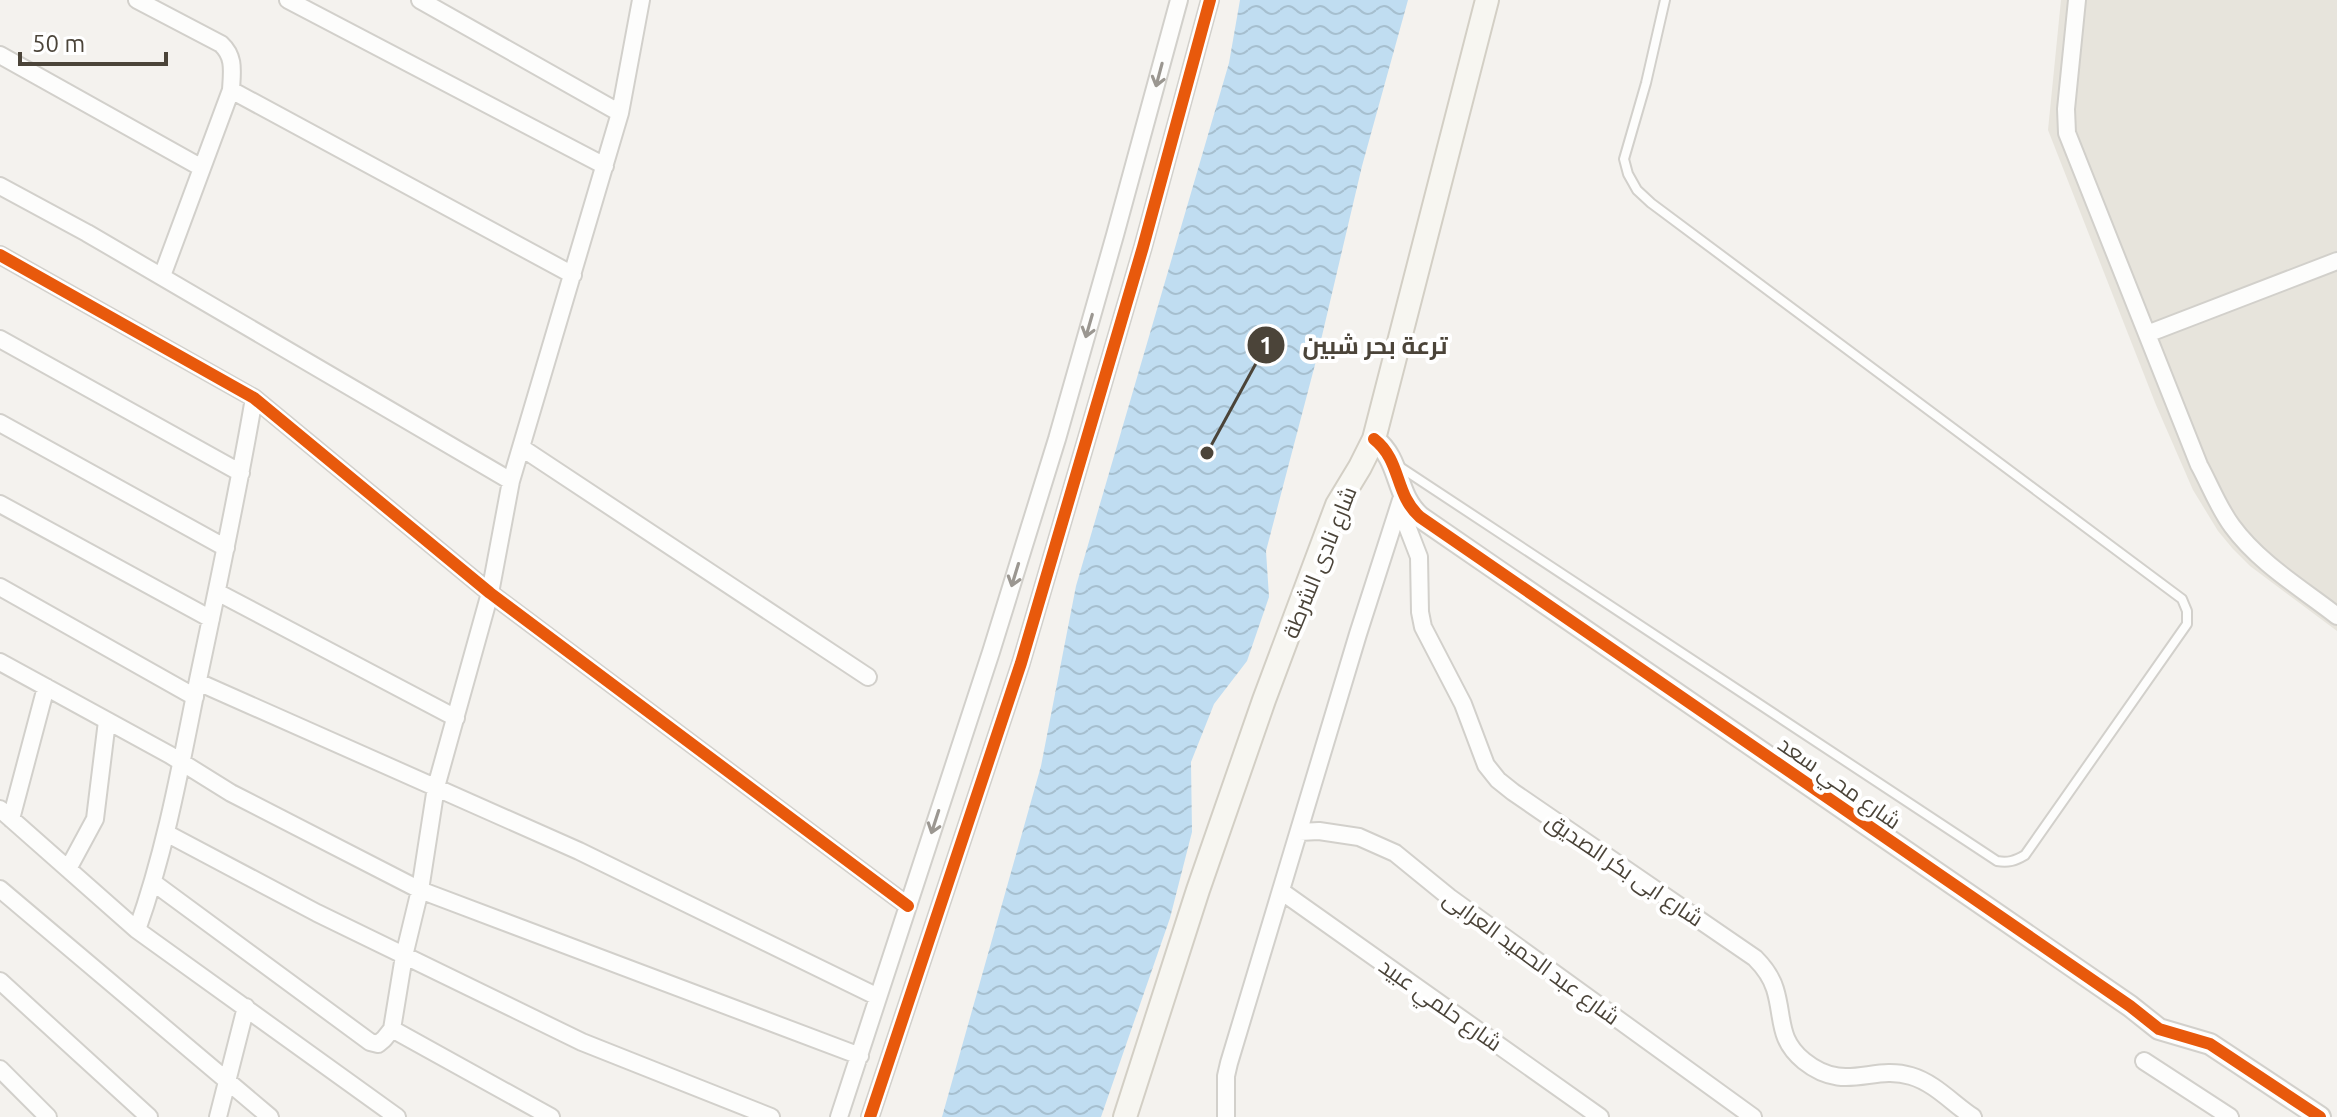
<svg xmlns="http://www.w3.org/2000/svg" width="2337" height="1117" viewBox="0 0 2337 1117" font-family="Ubuntu,Cairo,sans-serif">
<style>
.residential{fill:#e7e4dc}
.water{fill:url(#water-waves)}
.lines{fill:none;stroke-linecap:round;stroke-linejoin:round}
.service-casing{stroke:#d2d0cb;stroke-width:12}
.minor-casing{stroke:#d2d0cb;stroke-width:20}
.tertiary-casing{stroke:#d2d0cb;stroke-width:24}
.secondary-casing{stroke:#d3cfc5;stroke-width:26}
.service{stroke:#fdfdfc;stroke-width:8}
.minor{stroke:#fdfdfc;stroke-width:16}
.tertiary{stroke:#fdfdfc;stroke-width:20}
.secondary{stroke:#f7f6f1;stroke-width:22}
.cycleway-casing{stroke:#fff;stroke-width:17}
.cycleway{stroke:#e8590c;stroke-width:12}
.oneway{stroke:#9b9791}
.labels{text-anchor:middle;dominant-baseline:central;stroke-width:8;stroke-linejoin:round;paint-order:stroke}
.street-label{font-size:22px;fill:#4b4439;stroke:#fff}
.leader{fill:none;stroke:#4b4439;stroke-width:3}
.callout-dot{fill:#4b4439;stroke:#fff;stroke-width:3}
.mark-label{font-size:24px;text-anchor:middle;font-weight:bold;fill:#fff}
.callout-label{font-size:24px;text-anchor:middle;font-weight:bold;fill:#4b4439;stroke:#fff;stroke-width:8;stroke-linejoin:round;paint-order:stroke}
</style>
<defs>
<pattern id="water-waves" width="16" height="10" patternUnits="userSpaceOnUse" patternTransform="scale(2)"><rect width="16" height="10" fill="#c0ddf1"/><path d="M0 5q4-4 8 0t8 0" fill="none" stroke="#a6bfcf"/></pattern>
</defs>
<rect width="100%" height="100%" fill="#f4f2ee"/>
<path class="residential" d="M2061,0H2337V631L2250,566L2233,549L2218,531L2193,490L2156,405L2048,130Z"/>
<path class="water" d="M1240,0H1408L1362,166L1317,357L1266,551L1269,597L1247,661L1214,704L1191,762L1192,832L1170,918L1101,1117H942L1041,766L1076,586L1229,63Z"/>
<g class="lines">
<g class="service-casing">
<path id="service" d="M1397,465L1997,861C2008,863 2015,861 2025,855L2187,624V611L2182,599L1651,203L1637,190L1628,174L1624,159L1646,83L1665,0"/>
</g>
<g class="minor-casing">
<path id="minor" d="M137,0L221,44C235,57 232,71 231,90L573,275
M288,0L605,166
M420,0L620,113
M2077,0L2066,109L2067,133L2199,465C2210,485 2218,507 2232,526C2259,563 2301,588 2337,616
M0,55L202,168
M0,186L87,233L511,481
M0,255L254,398L490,593L908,906
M162,276L231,90
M2147,334L2337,261
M0,339L241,473
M0,423L226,548
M522,448L868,677
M1403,496L1407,526L1419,557L1420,612L1423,627L1463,704L1486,765L1498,780L1513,792L1755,958C1764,967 1771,976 1775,989C1784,1018 1777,1039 1804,1061C1845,1094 1872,1064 1911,1076C1935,1083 1953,1104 1973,1117
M0,504L211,619
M0,587L195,697
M217,592L456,718
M0,662L170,755L231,793L420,890L860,1056
M198,682L579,851L878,997
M0,809L137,930L397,1117
M11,819L46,687
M1299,832L1319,831L1359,837L1395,853L1449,897L1753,1117
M166,833L317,913L582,1042L771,1117
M68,869L95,819L107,721
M154,883L370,1042L378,1044L384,1039L392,1029L551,1117
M0,889L270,1117
M1281,891L1600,1117
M137,930C166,849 181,764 198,680C218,586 238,492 254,398
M0,981L149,1117
M392,1029L404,956L420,890L436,787L490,593L511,481L620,113L641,0
M2144,1061L2230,1117
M0,1069L48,1117
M218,1117L246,1007
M839,1117L991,652L1057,439L1115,235L1179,0
M870,1117L1021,663L1143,247L1210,0
M1226,1117V1076L1229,1063L1358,634L1401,500"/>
</g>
<g class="tertiary-casing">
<path id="tertiary" d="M1374,439C1402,461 1394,494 1420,517L2130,1006L2159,1029L2210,1044L2320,1117"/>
</g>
<g class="secondary-casing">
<path id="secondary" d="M1125,1117L1198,890L1264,700L1337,505L1360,467L1374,439L1487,0"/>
</g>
<use href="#service" class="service"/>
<use href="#minor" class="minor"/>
<use href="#tertiary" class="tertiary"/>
<use href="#secondary" class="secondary"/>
<g class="cycleway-casing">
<path id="cycleway" d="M0,255L254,398L490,593L908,906
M1374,439C1402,461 1394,494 1420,517L2130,1006L2159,1029L2210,1044L2320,1117
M870,1117L1021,663L1143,247L1210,0"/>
</g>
<use href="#cycleway" class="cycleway"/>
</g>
<defs><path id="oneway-shaft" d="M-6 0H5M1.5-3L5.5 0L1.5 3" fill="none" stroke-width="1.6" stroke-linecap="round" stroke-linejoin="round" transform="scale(2)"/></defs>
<g class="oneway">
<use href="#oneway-shaft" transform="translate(1159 75) rotate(105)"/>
<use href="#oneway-shaft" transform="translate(1089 326) rotate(106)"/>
<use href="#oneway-shaft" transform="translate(1015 575) rotate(107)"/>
<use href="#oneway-shaft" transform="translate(935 822) rotate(108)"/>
</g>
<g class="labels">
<g class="street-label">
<text transform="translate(1319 562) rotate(-68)">شارع نادى الشرطة</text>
<text transform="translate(1840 782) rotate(35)">شارع محي سعد</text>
<text transform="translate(1625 869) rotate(34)">شارع ابى بكر الصديق</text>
<text transform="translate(1532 957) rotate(36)">شارع عبد الحميد العرابى</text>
<text transform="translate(1441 1004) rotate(35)">شارع حلمي عبيد</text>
</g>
</g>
<path class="leader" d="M1207 453L1266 345"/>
<g class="callout-dot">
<circle cx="1207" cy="453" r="8"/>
<circle cx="1266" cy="345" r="20"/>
</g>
<g class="mark-label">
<text x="1266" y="354">1</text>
</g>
<g class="callout-label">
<text x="1375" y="354">ترعة بحر شبين</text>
</g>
<path d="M20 52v12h146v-12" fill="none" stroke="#4b4439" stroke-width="4"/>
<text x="32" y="52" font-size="24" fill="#4b4439" stroke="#ffffff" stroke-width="6" paint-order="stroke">50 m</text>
</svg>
